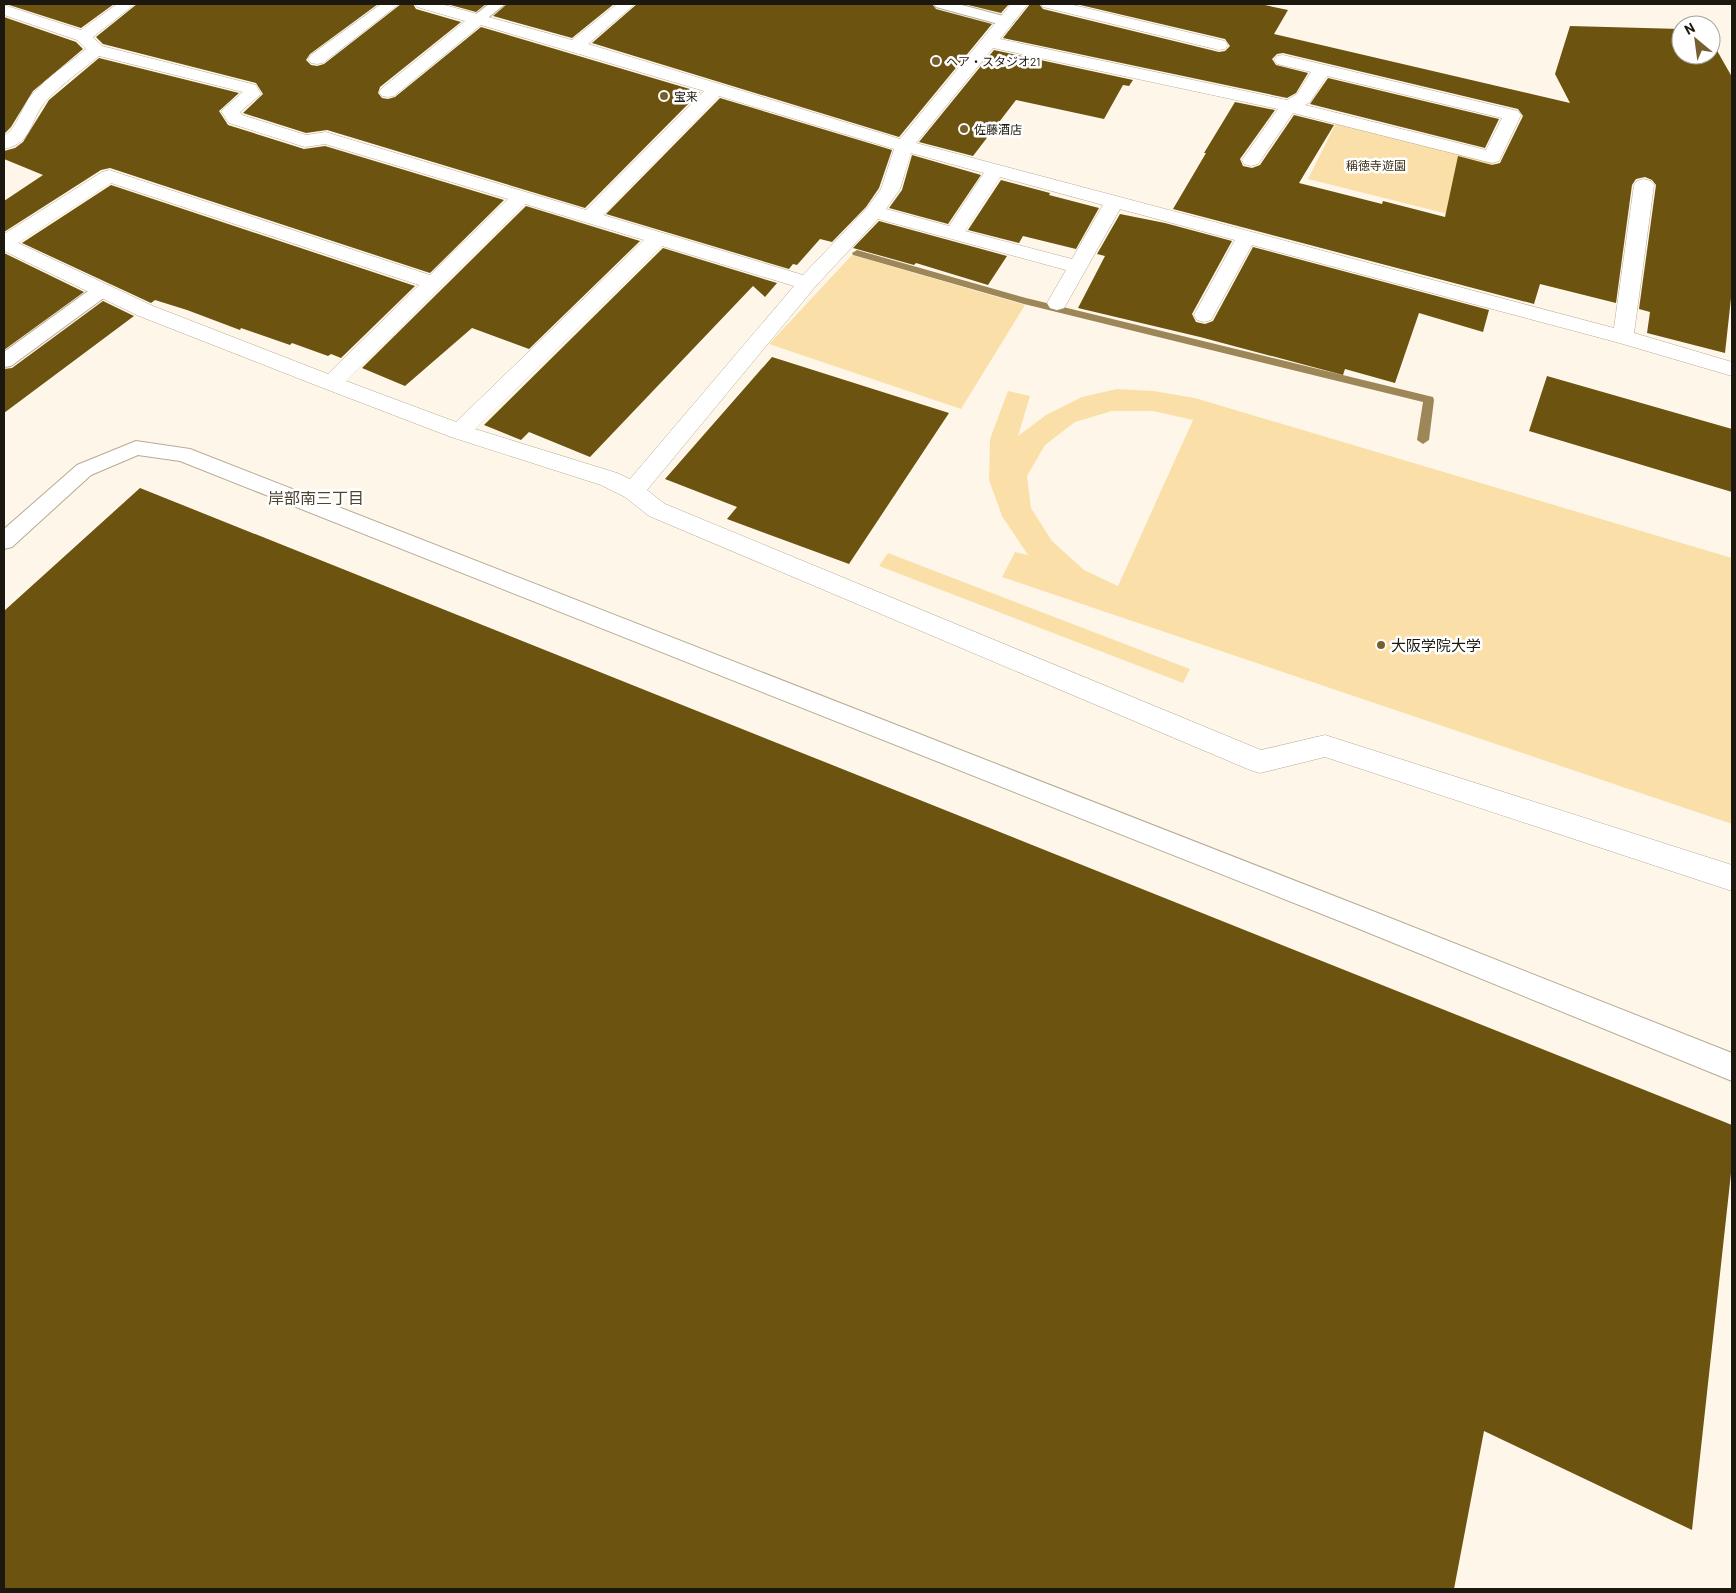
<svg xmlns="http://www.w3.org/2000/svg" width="1736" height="1593" viewBox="0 0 1736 1593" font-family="Barlow,'Noto Sans JP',sans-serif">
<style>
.green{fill:#fae0a8;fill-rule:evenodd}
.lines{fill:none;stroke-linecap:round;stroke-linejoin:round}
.stream{fill:#9d8759;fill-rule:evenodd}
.building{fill:#6d5310}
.service-casing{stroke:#b6ab94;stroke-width:2}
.minor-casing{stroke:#b6ab94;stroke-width:1}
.service{fill:#fff;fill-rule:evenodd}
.minor{fill:#fff;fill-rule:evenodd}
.poi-dot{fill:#755f2f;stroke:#fff;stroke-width:2}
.labels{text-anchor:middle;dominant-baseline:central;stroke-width:5;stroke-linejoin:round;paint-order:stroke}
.far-poi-label{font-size:12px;fill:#1c180f;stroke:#fff;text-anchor:start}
.far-park-label{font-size:12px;fill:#392d11;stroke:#fff}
.poi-label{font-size:15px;fill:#1c180f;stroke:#fff;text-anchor:start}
.neighbourhood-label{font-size:16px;fill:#4e4531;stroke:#fff}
</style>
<rect width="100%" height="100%" fill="#fef7e9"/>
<path class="green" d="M1336,123L1504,166L1484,223L1308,179Z
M852,255L1025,305L961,409L769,344Z
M1117,389L1154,391L1195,398L1732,558V824L1002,577L1015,552L1028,555L1002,516L989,480L990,439L1008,391L1030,396L1018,436L1046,415L1082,397ZM1112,411H1153L1193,420L1118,586L1084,570L1052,541L1031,508L1027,476L1045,445L1075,422Z
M888,553L1190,669L1183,683L879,566Z"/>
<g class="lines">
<path class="stream" d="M857,250L1026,298L1433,397L1434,400L1429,440L1423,444L1417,440L1423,402L1024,304L853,255L852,253Z"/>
</g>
<path class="building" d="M6,4H114L81,28Z
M137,4H378L310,54L306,60L311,65L317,66L324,64L401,4H413L416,9L461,22L380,87L378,93L382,98L388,99L395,97L481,27L700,92L585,208L327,130L306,133L243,113L263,94L256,83L103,44L96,37Z
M447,4H486L476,12Z
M507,4H614L572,38L493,16Z
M637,4H932L936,9L992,24L899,137L592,43Z
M964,4H1009L1001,13Z
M1030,4H1039L1043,9L1219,52L1225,51L1230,46L1225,39L1076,4H1260L1288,10L1274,34L1570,103L1555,74L1570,26L1681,29V55H1711V40L1732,77V289L1725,353L1647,333L1650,312L1639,309L1656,185L1652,180L1645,177L1636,179L1632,185L1616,303L1540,284L1534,304L1173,209L1206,153H1204L1235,102L1275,110L1240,159L1243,166L1252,168L1260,165L1294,115L1334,125L1299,183L1382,204L1383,201L1445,217L1458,156L1492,165L1500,163L1523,116L1518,109L1283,53L1277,54L1272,59L1276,65L1308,73L1296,93L1287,98L1003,38Z
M4,17L76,42L83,49L33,91L11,127L4,134Z
M994,50L1133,80L1129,86L1123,85L1104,119L1016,100L973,156L919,142Z
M99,58L239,93L219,111L228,125L304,149L325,146L504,200L430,273L110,168L101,170L4,232V201L43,175L4,159V151L15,148L23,142L49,100Z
M1328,78L1499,119L1485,148L1310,104Z
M720,98L892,150L879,188L866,207L832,242L820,239L797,265L793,264L789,269L606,214Z
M912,155L981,175L948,224L889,208L902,190Z
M1001,180L1050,193L1049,195L1099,208L1076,249L1023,236L1019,243L968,230Z
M111,185L415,286L341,358L331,354L328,356L292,343L290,345L241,328L240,330L187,310L155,300L151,303L22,243Z
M526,206L640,241L529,349L472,328L405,386L362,368Z
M1120,214L1165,223L1232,241L1192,314L1196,322L1205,324L1213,321L1253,247L1489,310L1483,332L1419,313L1395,383L1345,369L1343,375L1200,337L1078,308L1105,256L1097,254Z
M879,221L1007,256L988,285L916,263L914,265L853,248Z
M663,248L777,283L765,297L753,286L590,457L529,432L521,440L484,425Z
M4,253L84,292L4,350Z
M103,301L134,316L4,413V369L12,368Z
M772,357L949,413L849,564L727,519L737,507L665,479Z
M1547,376L1732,429V492L1529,431Z
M140,488L1732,1125V1164L1692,1530L1484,1431L1454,1589H4V611Z"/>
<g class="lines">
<g class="service-casing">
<path id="service" d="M489,4H505L484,21H474L471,18Z
M934,4H958L1011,18L1014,21L1011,24L1006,26L936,7Z
M102,284L109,286L111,290L109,294L11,366L4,367V352L95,286Z
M136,441L190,449L1365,908L1732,1053V1081L1347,924L180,461L138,455L91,475L12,547L4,549V529L77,465Z"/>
</g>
<g class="minor-casing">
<path id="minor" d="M117,4H135L93,37L102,46L256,85L261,94L240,112L242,115L306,135L326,132L332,134L586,210L704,91L481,25L394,96L388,97L382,96L379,92L382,88L465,21L417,7L415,4H441L572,40L617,4H635L588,44L900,139L1011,4H1028L1000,39L1287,100L1297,94L1311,72L1277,64L1274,60L1277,56L1283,55L1518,111L1521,115L1501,157L1499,161L1492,163L1293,113L1258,164L1251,166L1244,164L1242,160L1278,109L993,48L916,143L1614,328L1634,185L1637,181L1644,179L1651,181L1654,185L1634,333L1732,362V376L1616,342L1252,245L1211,320L1204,322L1197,320L1194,315L1235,240L1120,209L1067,303L1064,308L1057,310L1050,308L1047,303L1066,270L878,219L814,288L647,490L665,504L1261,750L1325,735L1732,865V891L1325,757L1260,773L1250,770L649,516L625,497L601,485L451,437L323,388L139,316L4,251V234L102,172L109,170L430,275L508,199L325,144L305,147L229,123L221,111L243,92L99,56C82,70 63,83 48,99C29,117 35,143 4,149V136C18,128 21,106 34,92C49,76 69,63 86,49L77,40L4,15V5L81,30ZM1327,76L1502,118L1486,150L1305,105L1310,102ZM719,96L894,149L881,189L867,208L803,275L603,215ZM911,153L984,173L949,226L886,209L900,189ZM1000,177L1103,205L1072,259L965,231ZM111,183L419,285L328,374L153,306L18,243ZM525,204L644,240L456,422L346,381ZM662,246L794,286L630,479L617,473L475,429Z
M381,4H399L323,63L317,64L311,63L308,59L311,55Z
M1041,4H1069L1225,41L1228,45L1225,49L1219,50L1043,7Z"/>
</g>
<use href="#service" class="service"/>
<use href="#minor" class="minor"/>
</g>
<g class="poi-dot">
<circle cx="936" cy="61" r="5"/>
<circle cx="664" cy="96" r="5"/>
<circle cx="964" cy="129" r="5"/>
<circle cx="1381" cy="645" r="5"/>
</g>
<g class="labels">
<g class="far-poi-label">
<text x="946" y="61">ヘア・スタジオ21</text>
<text x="674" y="96">宝来</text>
<text x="974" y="129">佐藤酒店</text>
</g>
<g class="far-park-label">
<text x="1376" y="165">稱徳寺遊園</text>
</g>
<g class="poi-label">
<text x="1391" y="645">大阪学院大学</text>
</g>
<g class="neighbourhood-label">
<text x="316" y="497">岸部南三丁目</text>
</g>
</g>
<rect width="1736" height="1593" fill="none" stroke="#1c180f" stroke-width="10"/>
<g transform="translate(1696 40) rotate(331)"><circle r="24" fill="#ffffff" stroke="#a4a39f"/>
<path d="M0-4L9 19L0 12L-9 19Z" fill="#755f2f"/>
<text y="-8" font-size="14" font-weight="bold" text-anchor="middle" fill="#1c180f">N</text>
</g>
</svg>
